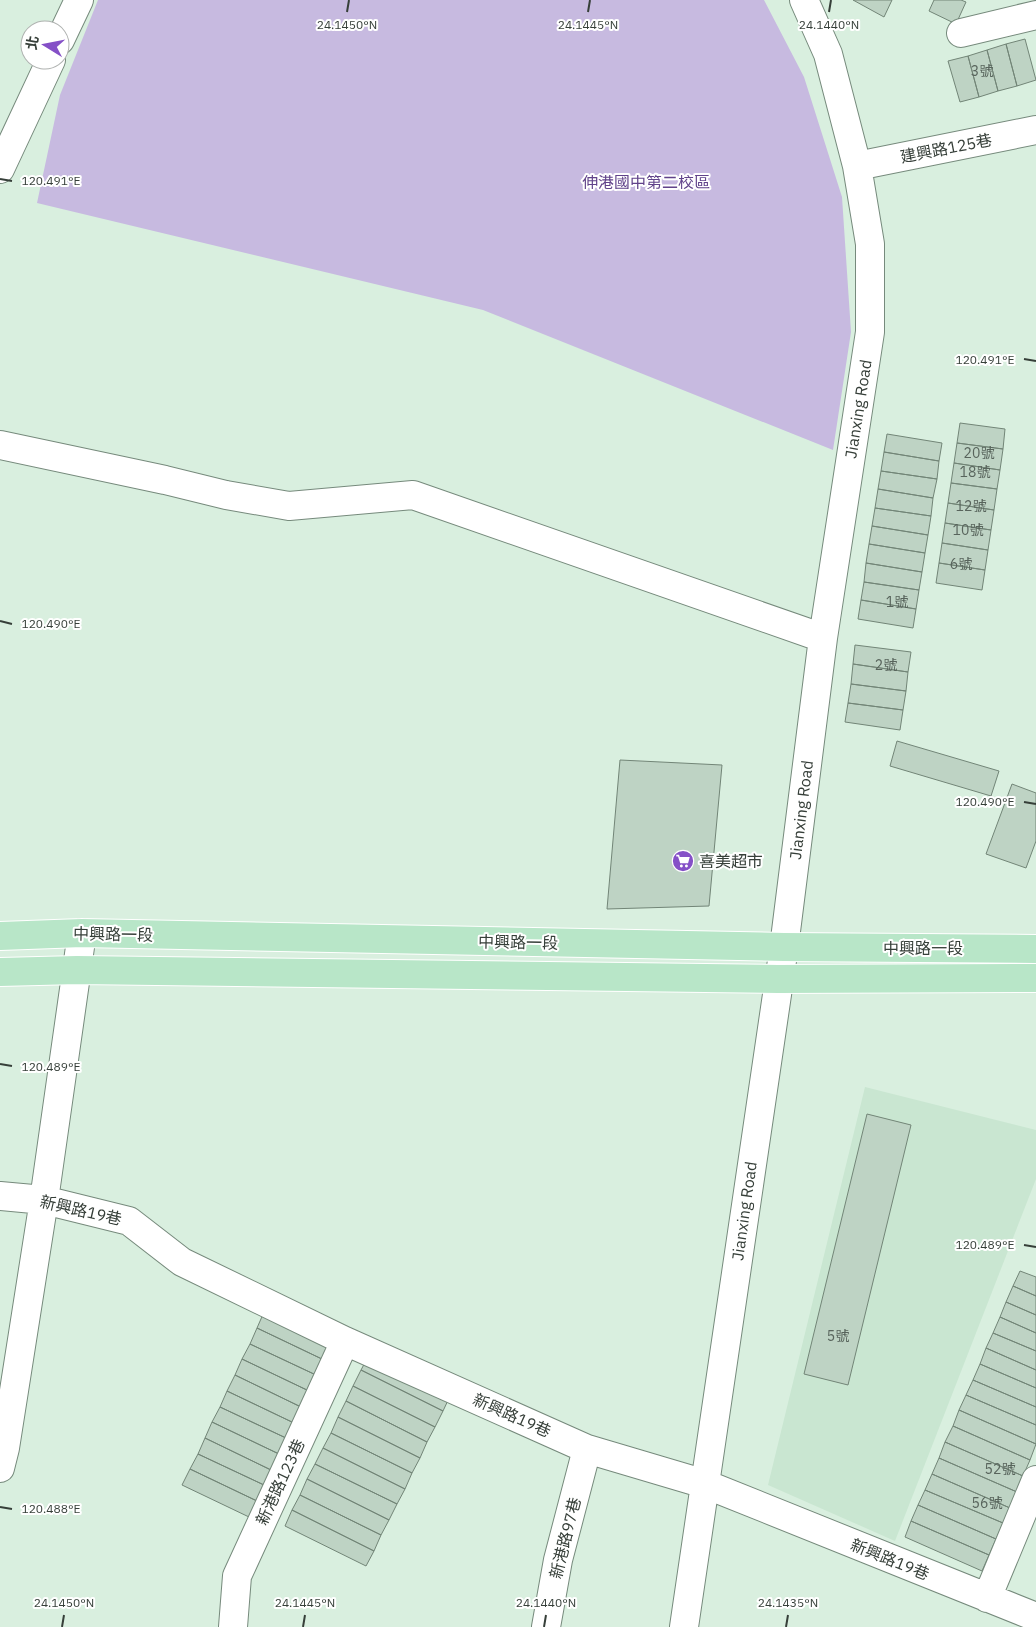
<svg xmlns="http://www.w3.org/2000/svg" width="1036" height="1627" viewBox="0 0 1036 1627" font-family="'IBM Plex Sans','Noto Sans TC',sans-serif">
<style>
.built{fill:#c9e6d1}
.green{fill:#c7bae0}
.building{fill:#bed3c4;stroke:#728577}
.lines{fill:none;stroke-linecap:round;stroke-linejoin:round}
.minor-casing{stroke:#768a7c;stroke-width:30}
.major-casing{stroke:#fff;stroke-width:30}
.minor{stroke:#fff;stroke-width:28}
.major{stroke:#b8e6c8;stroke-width:28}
.ticks{fill:none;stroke:#363f39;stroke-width:2}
.labels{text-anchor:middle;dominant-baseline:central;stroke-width:4;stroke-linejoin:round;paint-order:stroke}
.number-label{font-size:14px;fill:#58645c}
.street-label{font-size:16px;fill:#363f39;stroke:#fff}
.park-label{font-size:16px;fill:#61438a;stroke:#fff}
.poi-label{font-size:16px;fill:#363f39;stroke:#fff;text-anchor:start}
.ticks-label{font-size:12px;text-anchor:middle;fill:#363f39;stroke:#fff;stroke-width:4;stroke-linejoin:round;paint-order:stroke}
</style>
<rect width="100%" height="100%" fill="#d9efdf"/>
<path class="built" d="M865,1087L1036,1130V1179L895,1541L768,1485Z"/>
<path class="green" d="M98,0H764L804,77L842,197L851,332L833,450L483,310L37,203L60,95Z"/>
<path class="building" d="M853,0H892L884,17Z
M934,0H961L966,2L956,24L929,11Z
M1025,39L1036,80L1017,86L1006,44Z
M1006,44L1017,86L998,91L987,50Z
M987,50L998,91L979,97L968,56Z
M968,56L979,97L960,102L948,61Z
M960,423L1005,429L1003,449L957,443Z
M887,434L942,443L939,461L884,452Z
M957,443L1003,449L1000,470L954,463Z
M884,452L939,461L937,479L881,471Z
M954,463L1000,470L997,489L951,483Z
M881,471L937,479L933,498L878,489Z
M951,483L997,489L994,510L948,503Z
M878,489L933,498L931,516L875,508Z
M948,503L994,510L991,530L945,523Z
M875,508L931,516L928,535L872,526Z
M945,523L991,530L988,550L942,543Z
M872,526L928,535L925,553L869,544Z
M942,543L988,550L985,570L939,563Z
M869,544L925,553L922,572L866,563Z
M866,563L922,572L919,590L864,582Z
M939,563L985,570L982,590L936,583Z
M864,582L919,590L916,609L861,600Z
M861,600L916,609L913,628L858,619Z
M855,645L911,652L908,672L853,664Z
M853,664L908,672L906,691L851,684Z
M851,684L906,691L903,710L848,703Z
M848,703L903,710L900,730L845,722Z
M897,741L999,771L991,796L890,766Z
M620,760L722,765L709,906L607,909Z
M1012,784L1036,793V841L1026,868L986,854Z
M867,1114L911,1125L848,1385L804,1374Z
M1020,1271L1036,1277V1296L1013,1286Z
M1013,1286L1036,1296V1315L1006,1302Z
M1006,1302L1036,1315V1333L1000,1317Z
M264,1312L331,1344L324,1360L257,1328Z
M1000,1317L1036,1333V1351L993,1333Z
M257,1328L324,1360L316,1375L250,1344Z
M993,1333L1036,1351V1370L986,1348Z
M250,1344L316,1375L309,1391L242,1359Z
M986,1348L1036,1370V1388L980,1364Z
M369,1355L450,1396L443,1411L361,1370Z
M242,1359L309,1391L301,1407L235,1375Z
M980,1364L1036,1388V1407L973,1380Z
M361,1370L443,1411L435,1427L353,1386Z
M235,1375L301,1407L294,1423L227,1391Z
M973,1380L1036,1407V1425L966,1395Z
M353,1386L435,1427L427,1442L346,1401Z
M227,1391L294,1423L286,1438L220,1407Z
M966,1395L1036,1425V1444L959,1410Z
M346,1401L427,1442L420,1458L338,1417Z
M220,1407L286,1438L279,1454L212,1422Z
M959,1410L1036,1444L1030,1460L953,1426Z
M338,1417L420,1458L412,1473L331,1433Z
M212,1422L279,1454L271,1470L205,1438Z
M953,1426L1030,1460L1023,1476L945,1442Z
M331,1433L412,1473L405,1489L323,1448Z
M205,1438L271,1470L264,1485L198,1454Z
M945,1442L1023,1476L1017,1492L939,1458Z
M323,1448L405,1489L397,1504L315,1464Z
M198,1454L264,1485L257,1501L190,1469Z
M939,1458L1017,1492L1010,1508L932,1474Z
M315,1464L397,1504L389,1520L307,1479Z
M190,1469L257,1501L249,1517L182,1485Z
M932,1474L1010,1508L1003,1523L925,1490Z
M307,1479L389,1520L381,1535L300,1495Z
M925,1490L1003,1523L996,1539L918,1505Z
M300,1495L381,1535L374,1551L292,1510Z
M918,1505L996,1539L989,1555L911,1521Z
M292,1510L374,1551L366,1566L285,1526Z
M911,1521L989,1555L982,1571L905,1537Z"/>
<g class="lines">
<g class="minor-casing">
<path id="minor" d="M961,33L1036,15
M60,40L79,0
M857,166L1036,130
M0,169L51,60
M0,445L165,480L226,495L289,506L413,495L823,638
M0,1196L44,1200L129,1221L182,1262L345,1341L587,1449L705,1484L1036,1617
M0,1468L5,1448L44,1200L82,933
M987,1598L1036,1480
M233,1627L237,1576L345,1341
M546,1627L558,1560L587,1449
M684,1627L784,947L823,638L870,332V244L857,166L828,54L804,0"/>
</g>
<g class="major-casing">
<path id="major" d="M0,936L82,933L784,947L1036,949
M0,972L77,970L778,979L1036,978"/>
</g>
<use href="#minor" class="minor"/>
<use href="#major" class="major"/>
</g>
<path class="ticks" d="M347,12L349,0M588,12L590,0M829,12L831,0M0,179L12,181M1024,359L1036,361M0,621L12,624M1024,802L1036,804M0,1064L12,1066M1024,1245L1036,1247M0,1507L12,1509M62,1627L64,1615M303,1627L305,1615M544,1627L546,1615M786,1627L788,1615"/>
<defs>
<g id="supermarket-disc" transform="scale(1.125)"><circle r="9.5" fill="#8550c7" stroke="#fff"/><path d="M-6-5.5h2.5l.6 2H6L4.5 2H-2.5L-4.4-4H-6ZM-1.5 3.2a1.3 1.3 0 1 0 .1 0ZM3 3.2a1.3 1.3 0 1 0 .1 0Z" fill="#fff"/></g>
</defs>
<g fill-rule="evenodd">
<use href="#supermarket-disc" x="683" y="861"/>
</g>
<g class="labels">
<g class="number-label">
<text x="982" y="71">3號</text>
<text x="979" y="453">20號</text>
<text x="975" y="472">18號</text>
<text x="971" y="506">12號</text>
<text x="968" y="530">10號</text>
<text x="961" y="564">6號</text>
<text x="897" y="602">1號</text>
<text x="886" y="665">2號</text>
<text x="838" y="1336">5號</text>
<text x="1000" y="1469">52號</text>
<text x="987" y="1503">56號</text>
</g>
<g class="street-label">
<text transform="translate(946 148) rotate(-11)">建興路125巷</text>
<text transform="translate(858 409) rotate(-81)">Jianxing Road</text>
<text transform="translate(801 810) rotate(-83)">Jianxing Road</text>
<text transform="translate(113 934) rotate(1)">中興路一段</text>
<text transform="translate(518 942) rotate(1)">中興路一段</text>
<text x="923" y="948">中興路一段</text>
<text transform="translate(81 1210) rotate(13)">新興路19巷</text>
<text transform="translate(744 1211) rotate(-82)">Jianxing Road</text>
<text transform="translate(512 1415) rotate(24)">新興路19巷</text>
<text transform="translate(280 1482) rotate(-65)">新港路123巷</text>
<text transform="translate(565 1538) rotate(-76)">新港路97巷</text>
<text transform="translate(890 1559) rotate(22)">新興路19巷</text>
</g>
<g class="park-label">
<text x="646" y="182">伸港國中第二校區</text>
</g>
<g class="poi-label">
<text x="699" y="861">喜美超市</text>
</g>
</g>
<g class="ticks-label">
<text x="347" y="29">24.1450°N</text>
<text x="588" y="29">24.1445°N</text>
<text x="829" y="29">24.1440°N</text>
<text x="51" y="185">120.491°E</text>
<text x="985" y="364">120.491°E</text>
<text x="51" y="628">120.490°E</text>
<text x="985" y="806">120.490°E</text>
<text x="51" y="1071">120.489°E</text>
<text x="985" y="1249">120.489°E</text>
<text x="51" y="1513">120.488°E</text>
<text x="64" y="1607">24.1450°N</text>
<text x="305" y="1607">24.1445°N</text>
<text x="546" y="1607">24.1440°N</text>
<text x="788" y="1607">24.1435°N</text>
</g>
<g transform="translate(45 45) rotate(280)"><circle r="24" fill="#ffffff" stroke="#afb2b0"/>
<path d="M0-4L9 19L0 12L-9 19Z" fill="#8550c7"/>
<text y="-8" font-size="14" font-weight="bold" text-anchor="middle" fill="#363f39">北</text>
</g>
</svg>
